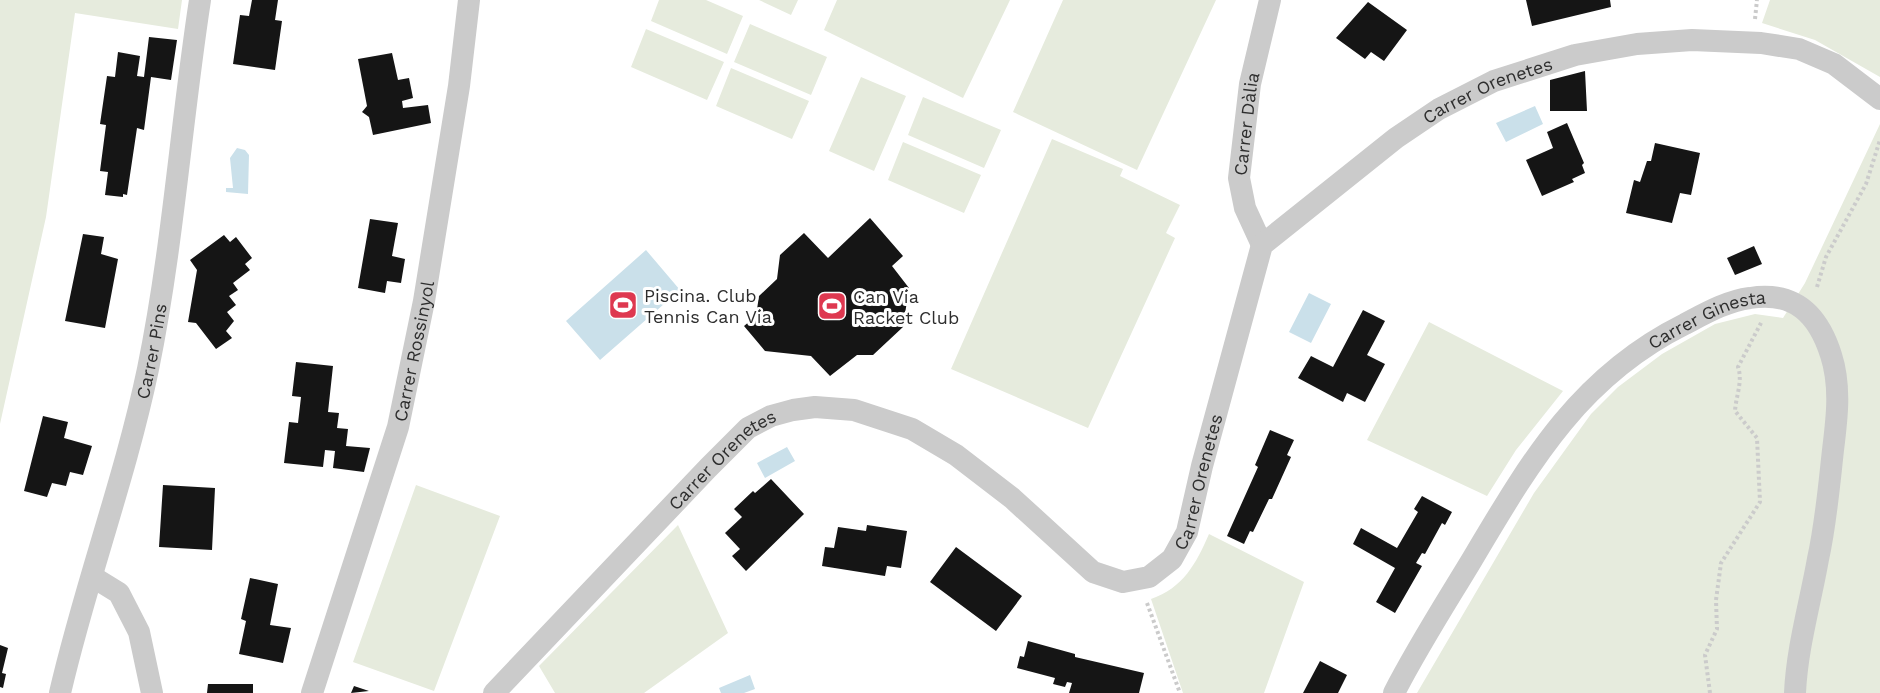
<svg xmlns="http://www.w3.org/2000/svg" width="1880" height="693" viewBox="0 0 1880 693" font-family="'Work Sans',sans-serif">
<style>
.green{fill:#e6ebdd}
.water{fill:#cae0ea}
.building{fill:#151515}
.lines{fill:none;stroke-linecap:round;stroke-linejoin:round}
.path{stroke:#cbcbcb;stroke-width:4;stroke-dasharray:3 3;stroke-linecap:butt}
.street{stroke:#cbcbcb;stroke-width:22}
.labels{text-anchor:middle;dominant-baseline:central;stroke-width:6;stroke-linejoin:round;paint-order:stroke}
.street-label{font-size:18px;fill:#2e2e2e;stroke:#fff}
.poi-label{font-size:18px;fill:#2e2e2e;stroke:#fff;text-anchor:start}
</style>
<rect width="100%" height="100%" fill="#fff"/>
<path class="green" d="M0,0H182L178,29L75,13L46,217L0,424Z
M659,0H706L743,16L727,54L651,21Z
M759,0H798L791,15Z
M837,0H1010L963,98L824,30Z
M1063,0H1216L1137,170L1013,112Z
M1770,0H1880V77L1815,40L1762,23Z
M750,24L827,57L811,95L734,62Z
M646,29L724,62L707,100L631,67Z
M731,68L809,101L792,139L716,106Z
M861,77L906,96L874,171L829,151Z
M923,97L1001,130L984,168L908,135Z
M1880,124V693H1417L1534,493L1591,414L1618,387L1662,354L1715,324L1755,314L1783,318L1805,283Z
M1052,139L1123,169L1120,176L1180,205L1166,233L1175,238L1088,428L951,369Z
M903,142L981,175L964,213L888,180Z
M1429,322L1563,391L1516,450L1487,496L1367,440Z
M416,485L500,516L434,691L353,662Z
M678,525L728,633L644,693H555L539,666Z
M1209,534L1304,582L1264,693H1183L1151,599C1183,588 1196,564 1209,534Z"/>
<path class="water" d="M1535,106L1543,124L1506,142L1496,123Z
M237,148L245,150L249,155L248,194L226,192V188H233L230,158Z
M646,250L680,290L600,360L566,321Z
M1309,293L1331,304L1311,343L1289,332Z
M787,447L795,461L765,478L757,463Z
M750,675L755,689L744,693H721L719,688Z"/>
<path class="building" d="M252,0H278L275,20L282,21L275,70L233,64L240,15L249,16Z
M1526,0H1610L1611,7L1532,26Z
M1368,2L1407,30L1384,61L1371,52L1365,59L1336,38Z
M149,37L177,40L171,80L151,77L144,130L137,128L127,195L123,194V197L105,195L108,172L100,171L106,125L100,124L107,76L115,77L118,52L140,56L137,76L144,77Z
M392,53L398,80L409,78L413,98L402,101L403,108L428,105L431,123L373,135L369,117L362,112L367,106L358,59Z
M1585,71L1587,111H1550V80Z
M1567,123L1584,163L1582,165L1585,173L1572,179L1574,182L1542,196L1526,160L1553,148L1547,132Z
M1655,143L1700,153L1691,195L1680,193L1672,223L1626,213L1634,180L1640,182L1647,161H1651Z
M870,218L903,256L892,266L909,288L903,327L873,355H857L830,376L811,356L765,351L744,326L756,316L759,296L777,279L780,255L804,233L828,258Z
M370,219L398,223L392,256L405,259L401,283L387,281L385,293L358,288Z
M83,234L104,237L101,254L118,259L105,328L65,321Z
M224,235L230,242L236,237L252,258L245,264L250,270L233,283L238,290L229,296L236,305L227,312L234,321L226,331L232,338L216,349L196,323L188,322L197,270L190,260Z
M1754,246L1762,264L1735,275L1727,258Z
M1363,310L1385,321L1367,355L1385,364L1365,402L1347,393L1343,402L1298,378L1311,356L1333,367Z
M296,362L333,366L328,412L339,413L337,428L348,429L346,446L370,448L364,472L333,468L335,451L325,450L323,467L284,463L289,422L298,423L301,397L292,396Z
M43,416L68,422L64,438L92,446L83,475L70,472L66,486L52,483L47,497L24,491Z
M1270,430L1294,440L1287,455L1291,457L1272,499H1269L1253,532L1250,531L1244,544L1227,536L1258,467L1255,465Z
M771,479L804,514L746,571L732,556L740,549L725,533L742,517L734,509L753,491L755,493Z
M163,485L215,488L212,550L159,547Z
M1422,496L1452,512L1445,525L1442,523L1425,554L1422,553L1416,563L1422,566L1395,613L1376,602L1395,568L1353,544L1361,528L1397,548L1418,512L1414,509Z
M867,525L907,531L901,568L887,566L885,576L822,566L825,547L834,548L838,527L866,531Z
M956,547L1022,596L996,631L930,582Z
M250,578L278,584L270,625L291,628L283,663L239,654L246,621L241,619Z
M1028,641L1075,654V657L1144,673L1139,693H1069L1072,683L1067,682L1065,687L1053,684L1055,678L1017,668L1020,656L1024,657Z
M0,645L8,648L2,673L6,674L3,688L0,687Z
M1320,661L1347,675L1338,693H1303Z
M208,684H253V693H207Z
M354,686L369,691L351,693Z"/>
<g class="lines">
<path class="path" d="M1755,19L1757,0
M1817,287L1826,257L1866,184L1880,140
M1147,603L1180,693
M1710,693L1705,655L1717,629L1716,600L1721,563L1760,502L1757,438L1735,411C1736,396 1743,381 1738,367L1762,321"/>
<g class="street">
<path id="s1" d="M1262,245L1245,208L1239,178L1250,84L1270,0"/>
<path d="M93,577L119,593L139,632L152,693"/>
<path id="s2" d="M60,693C85,584 125,479 148,369C173,247 181,123 200,0"/>
<path id="s3" d="M312,693L398,427L424,301L459,86L469,0"/>
<path id="s4" d="M494,693L708,468L748,428L771,416L793,410L815,407L854,410L912,429L956,455L1012,498L1093,572L1123,582L1149,577L1172,559L1187,532L1202,466L1262,245L1396,138L1439,109L1494,81L1575,55L1637,44L1692,40L1761,43L1799,49L1834,64L1880,99"/>
<path id="s5" d="M1394,693C1417,648 1444,606 1470,563C1529,464 1578,377 1685,324C1706,313 1727,301 1750,298C1795,291 1818,314 1831,355C1841,386 1837,418 1833,450C1829,486 1826,523 1818,559C1810,604 1797,648 1795,693"/>
</g>
</g>
<defs>
<g id="stadium-square" transform="scale(1.5)"><rect x="-9" y="-9" width="18" height="18" rx="4" fill="#de3850" stroke="#fff"/><path d="M0-5a6.5 5 0 1 0 0 10a6.5 5 0 1 0 0-10ZM-3.5-1.8h7v3.6h-7Z" fill="#fff"/></g>
</defs>
<g fill-rule="evenodd">
<use href="#stadium-square" x="623" y="305"/>
<use href="#stadium-square" x="832" y="306"/>
</g>
<g class="labels">
<g class="street-label">
<text stroke="none"><textPath href="#s4" startOffset="1460">Carrer Orenetes</textPath></text>
<text stroke="none"><textPath href="#s1" startOffset="126">Carrer Dàlia</textPath></text>
<text stroke="none"><textPath href="#s5" startOffset="500">Carrer Ginesta</textPath></text>
<text stroke="none"><textPath href="#s2" startOffset="354">Carrer Pins</textPath></text>
<text stroke="none"><textPath href="#s3" startOffset="357">Carrer Rossinyol</textPath></text>
<text stroke="none"><textPath href="#s4" startOffset="327">Carrer Orenetes</textPath></text>
<text stroke="none"><textPath href="#s4" startOffset="939">Carrer Orenetes</textPath></text>
</g>
<g class="poi-label">
<text x="644" y="295">Piscina. Club<tspan x="644" dy="21">Tennis Can Via</tspan></text>
<text x="853" y="296">Can Via<tspan x="853" dy="21">Racket Club</tspan></text>
</g>
</g>
</svg>
